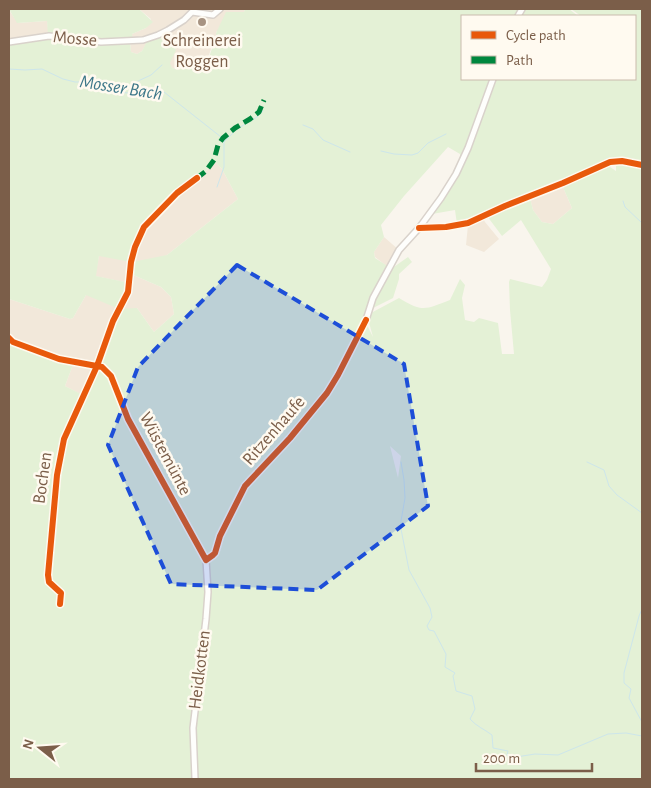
<svg xmlns="http://www.w3.org/2000/svg" width="651" height="788" viewBox="0 0 651 788" font-family="'Alegreya Sans',sans-serif">
<style>
.residential{fill:#f2e8da}
.green{fill:#e4f1d6;fill-rule:evenodd}
.lines{fill:none;stroke-linecap:round;stroke-linejoin:round}
.stream{stroke:#cde6eb;stroke-width:1}
.minor-casing{stroke:#d9d2cb;stroke-width:8}
.minor{stroke:#fefefc;stroke-width:5}
.quiet{stroke:#00873e;stroke-width:5;stroke-dasharray:10 5;stroke-linecap:butt}
.cycleway-casing{stroke:#fffaf0;stroke-width:9}
.cycleway{stroke:#e8590c;stroke-width:6}
.marked{fill:#1d4ed8;fill-opacity:0.2;stroke:#1d4ed8;stroke-width:4;stroke-dasharray:10 6;stroke-linejoin:round}
.poi-dot{fill:#a79382;stroke:#fffaf0;stroke-width:2}
.labels{text-anchor:middle;dominant-baseline:central;stroke-width:5;stroke-linejoin:round;paint-order:stroke}
.street-label{font-size:18px;fill:#7b5e49;stroke:#fffaf0}
.poi-label{font-size:18px;fill:#7b5e49;stroke:#fffaf0}
.water-label{font-size:19px;font-style:italic;fill:#3d7789;stroke:#fffaf0}
</style>
<rect width="100%" height="100%" fill="#f9f5ed"/>
<path class="residential" d="M139,9H245L244,12L216,32V37L204,67L179,70L172,68L169,63L149,39L142,51L137,54L131,52L130,41L132,34L146,28L151,19Z
M9,10L18,23L47,21L49,36L9,42Z
M214,160L222,169L238,199L167,255L131,274L161,287L171,297L174,314L154,332L137,308L84,396L65,386L74,362L13,342L9,336V299L70,319L73,318L86,295L129,283L95,276L99,256L144,227L197,178L206,171Z
M562,185L572,208L553,224L542,222L533,210L530,198Z
M483,218L485,222L499,239L484,252L466,245L468,225Z
M384,237L399,250L389,268L375,257L374,252Z"/>
<path class="green" d="M9,9H139L153,22L146,28L132,34L133,39L100,40L48,35L47,21L17,23Z
M245,9H521L518,16H462V79H635V16H581L571,9H642V779H9V338L13,342L59,359L74,362L65,386L83,395L98,368L110,378L127,420L137,440L203,561L208,588V563L215,553H216L222,537L246,487L291,439L328,394L339,377L366,323L373,337L368,319L371,313L399,298C423,313 426,309 450,300L460,279L465,285L462,298L465,320L474,322L479,318L498,323L502,354H514L510,310L509,282L510,279L542,287L547,280L551,269L521,220L502,236L487,216L506,207L530,198L533,210L542,222L553,224L572,208L562,185L607,165L616,171V159L545,189L505,204L468,221L457,224L455,210L432,214C442,200 457,182 460,166C461,162 460,157 460,154L448,147L404,196L381,225L384,237L374,252L375,258L389,267L372,298L365,318L335,375L325,391L288,436L244,486L219,535L213,552L212,553L205,556L139,440L128,419L111,376L102,367L97,366L113,321L119,309L86,295L73,318L70,319L9,299V43L51,38L100,43L130,42L131,52L137,54L142,51L148,39L168,30L176,50L170,63L172,68L179,70L187,58L204,67L208,60L216,37V33L226,12H244ZM214,160L222,169L238,199L167,255L132,262L137,243L144,227L177,193L206,171ZM99,256L131,262V274L161,287L171,297L174,314L154,332L137,308L120,309L128,292L130,283L96,276ZM390,446L401,456L398,478Z
M522,9H569L578,16H519Z
M408,257L412,262L399,274V279L393,298L373,308H372L374,299L391,269Z"/>
<g class="lines">
<path class="stream" d="M9,69L25,70L42,69L63,79L75,82H87L98,84L119,92L154,96L164,92L221,137
M122,91L123,88L151,75L162,65
M303,125L313,129L323,140L350,152
M223,141L224,142L237,129L257,117L263,111
M381,151L394,154L412,155L418,153L428,143L446,134
M217,187L224,167V142
M623,201L625,207L642,223
M401,462L404,480L405,498L401,521V529L409,570L430,608L432,617L427,626L429,630L434,631L446,654L445,667L455,673L453,676L456,691L472,696L475,709L470,719C476,726 484,729 492,735L493,748L508,751L507,755L510,758L535,754L558,755L608,734L626,733L642,736
M587,462L604,470L609,486L617,495L642,513
M642,609L639,616L624,673V683L631,689L629,698L642,722"/>
<g class="minor-casing">
<path id="minor" d="M518,16L522,9
M9,42L49,36L101,42L143,40L158,35L168,30L184,20L192,12L213,15L220,9
M419,228L446,227L468,223L505,206L563,183L610,162L622,161L642,165
M9,338L13,342L59,359L102,367L111,376L128,419L206,560L208,592L206,619L193,728L195,779
M206,560L213,555L215,553L220,536L245,486L290,438L327,393L338,375L366,320L373,298L399,250L419,228L441,198L456,174L468,148L493,79
M60,604L61,593L49,582L48,575L57,475L64,439L97,366L113,321L128,292L131,262L135,247L144,227L177,193L197,178"/>
</g>
<use href="#minor" class="minor"/>
<path class="quiet" d="M197,178L206,171L214,160L218,145L223,138L235,128L250,119L259,112L264,100"/>
<g class="cycleway-casing">
<path id="cycleway" d="M419,228L446,227L468,223L505,206L563,183L610,162L622,161L642,165
M9,338L13,342L59,359L102,367L111,376L128,419L206,560L213,555L215,553L220,536L245,486L290,438L327,393L338,375L366,320
M60,604L61,593L49,582L48,575L57,475L64,439L97,366L113,321L128,292L131,262L135,247L144,227L177,193L197,178"/>
</g>
<use href="#cycleway" class="cycleway"/>
</g>
<path class="marked" d="M237,265L404,364L428,506L317,590L171,584L108,445L138,367Z"/>
<circle class="poi-dot" cx="202" cy="22" r="5"/>
<g class="labels">
<g class="street-label">
<text transform="translate(75 39) rotate(5)">Mosse</text>
<text transform="translate(274 431) rotate(-49)">Ritzenhaufe</text>
<text transform="translate(165 454) rotate(62)">Wüstemünte</text>
<text transform="translate(43 478) rotate(-82)">Bochen</text>
<text transform="translate(200 670) rotate(-83)">Heidkotten</text>
</g>
<g class="poi-label">
<text x="202" y="41">Schreinerei<tspan x="202" dy="21">Roggen</tspan></text>
</g>
<g class="water-label">
<text transform="translate(121 88) rotate(9)">Mosser Bach</text>
</g>
</g>
<rect width="651" height="788" fill="none" stroke="#7b5e49" stroke-width="20"/>
<rect x="461" y="15" width="175" height="65" fill="#fffaf0" stroke="#cabcad"/>
<rect x="471" y="31" width="25" height="8" fill="#e8590c" stroke="#cabcad"/>
<text x="506" y="40" font-size="15" fill="#7b5e49">Cycle path</text>
<rect x="471" y="56" width="25" height="8" fill="#00873e" stroke="#cabcad"/>
<text x="506" y="65" font-size="15" fill="#7b5e49">Path</text>
<g transform="translate(40 748) rotate(287)" stroke="#fffaf0" stroke-width="4" paint-order="stroke">
<path d="M0-4L9 19L0 12L-9 19Z" fill="#7b5e49"/>
<text y="-8" font-size="14" font-weight="bold" text-anchor="middle" fill="#7b5e49">N</text>
</g>
<path d="M476 763v8h116v-8" fill="none" stroke="#7b5e49" stroke-width="2.5"/>
<text x="483" y="763" font-size="15" fill="#7b5e49" stroke="#fffaf0" stroke-width="4" paint-order="stroke">200 m</text>
</svg>
